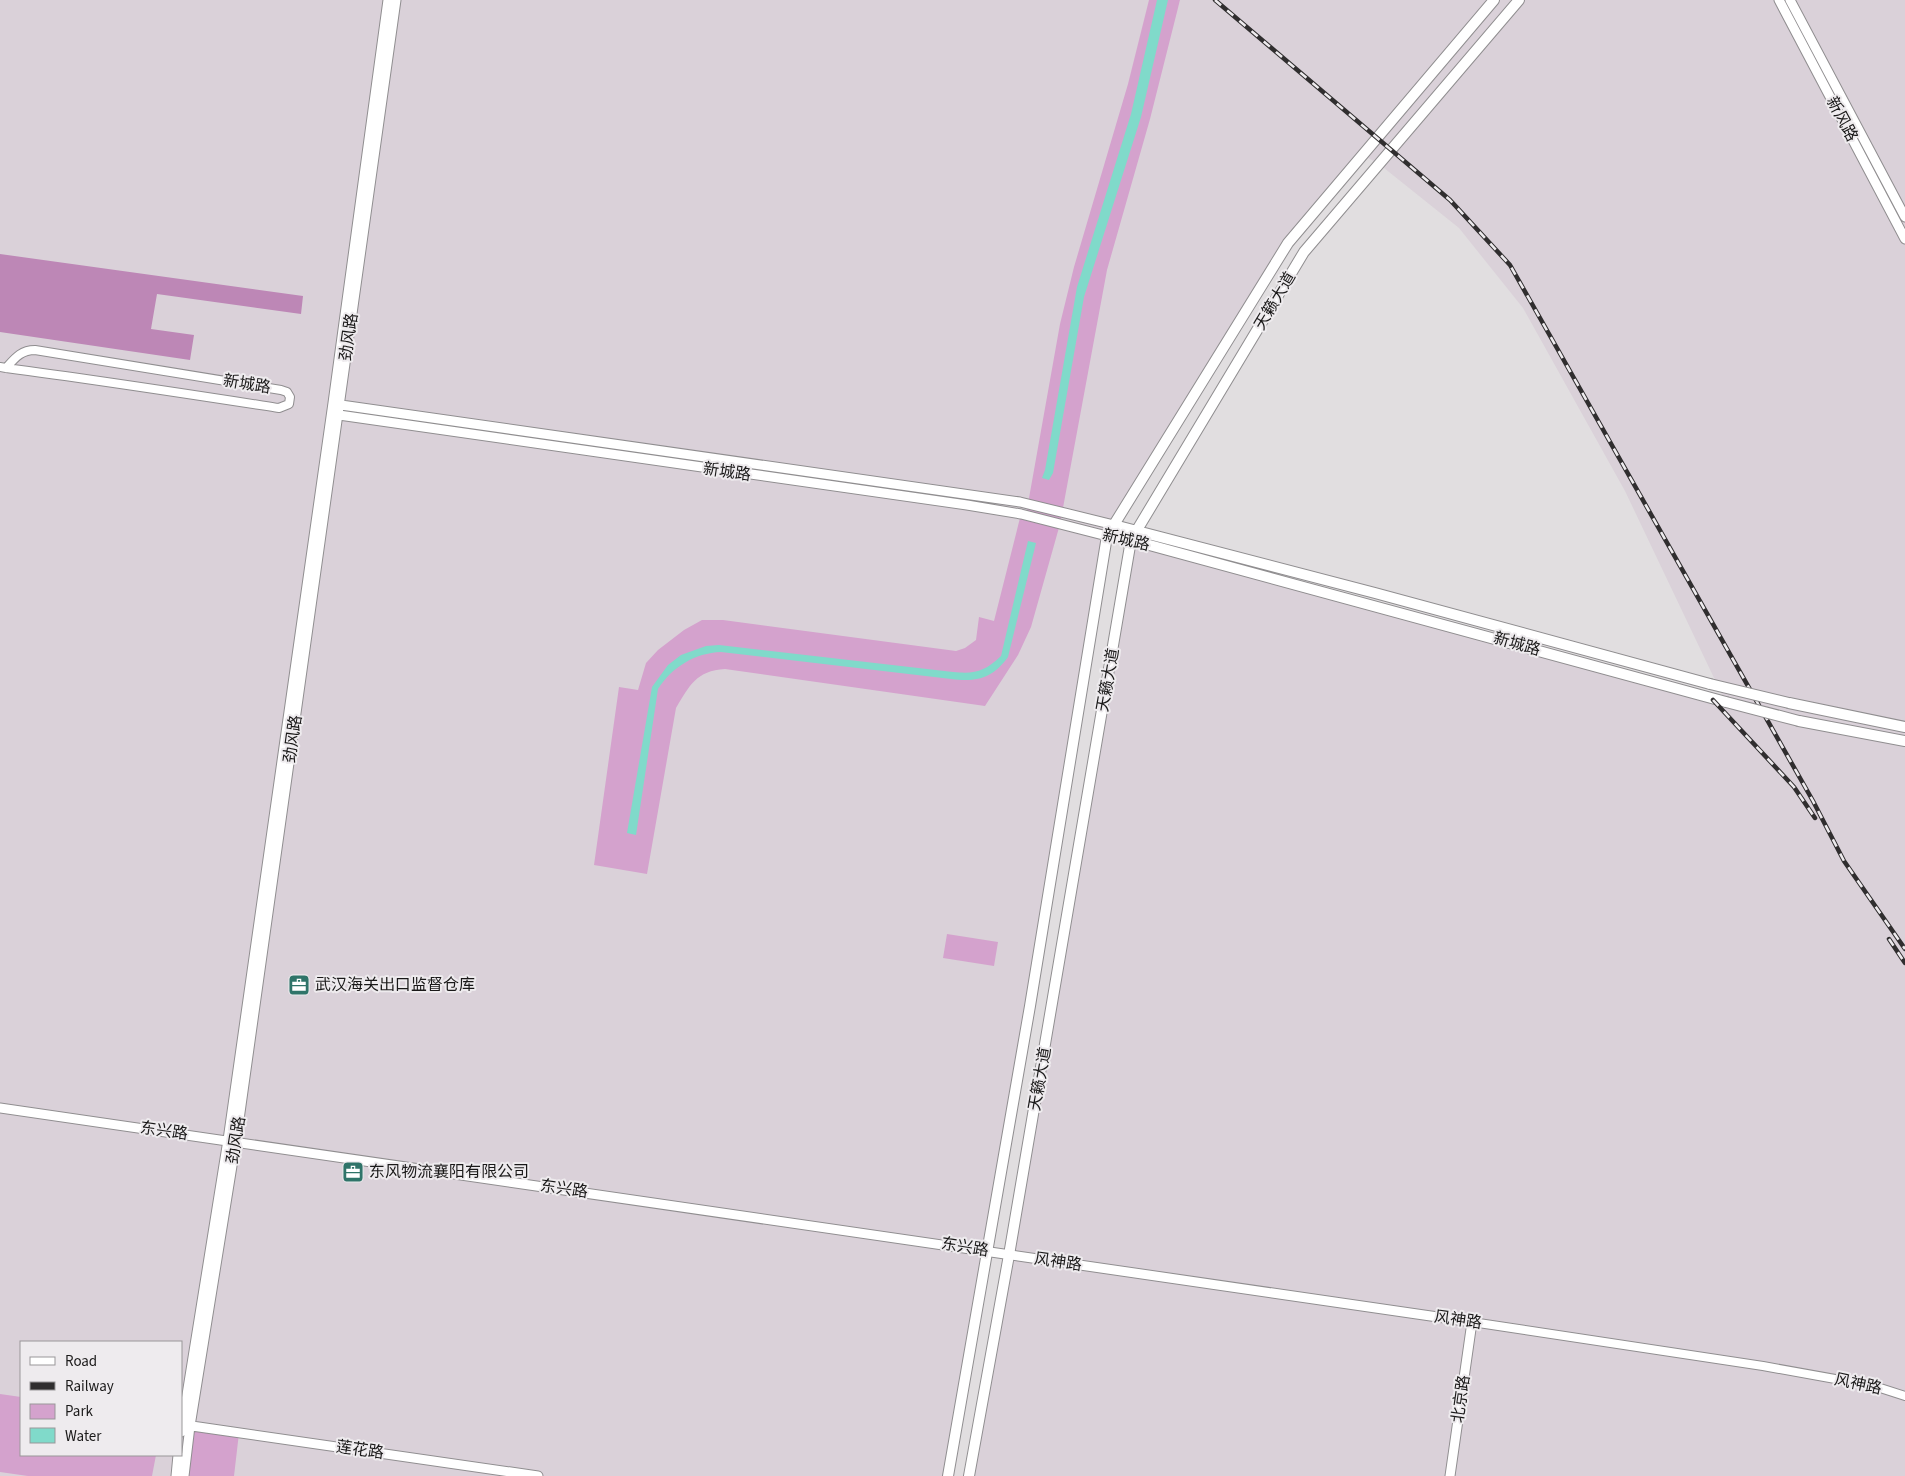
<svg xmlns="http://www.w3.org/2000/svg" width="1905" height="1476" viewBox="0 0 1905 1476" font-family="'Source Sans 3','Noto Sans SC',sans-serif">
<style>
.built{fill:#dad1d9;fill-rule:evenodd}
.green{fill:#d4a2cd}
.forest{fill:#bd87b6}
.water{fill:#80daca}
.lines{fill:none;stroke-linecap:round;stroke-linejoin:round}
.minor-casing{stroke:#908e90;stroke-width:10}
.tertiary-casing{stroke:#908e90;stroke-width:11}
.secondary-casing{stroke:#908e90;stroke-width:12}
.minor{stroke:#fff;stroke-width:8}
.tertiary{stroke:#fff;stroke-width:9}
.secondary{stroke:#fff;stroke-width:10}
.rail-casing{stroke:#302e2f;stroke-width:4.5}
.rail{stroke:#eeebee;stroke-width:2.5;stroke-dasharray:8;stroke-linecap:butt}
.secondary-bridge-casing{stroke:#908e90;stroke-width:12;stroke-linecap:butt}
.secondary-bridge{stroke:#fff;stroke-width:10}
.labels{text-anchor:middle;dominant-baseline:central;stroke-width:4;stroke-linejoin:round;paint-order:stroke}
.street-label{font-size:16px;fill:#1a1919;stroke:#eeebee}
.poi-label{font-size:16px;fill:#1a1919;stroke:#eeebee;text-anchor:start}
</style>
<rect width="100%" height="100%" fill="#e1dee0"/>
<path class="built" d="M0,0H1168L1178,7L1180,0H1905V1476H969L1131,540L1725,701L1625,491L1523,308L1459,228L1379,164L1363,155L1288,243L1107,536L948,1476H0ZM21,1342H181V1455H21Z"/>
<path class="green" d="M1149,0H1180L1150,119L1107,270L1060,524L1031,627L1018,655L985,706L725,669C696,671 690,685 676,708L647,874L594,865L619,687L638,690L646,663L658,650L684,630L702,620H723L956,651L965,648L976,640L979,617L994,621L1021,514L1026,515L1060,324L1074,267L1128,84Z
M947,934L998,942L994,966L943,958Z
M0,1394L21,1397V1455H156L152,1476H28L0,1472Z
M190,1426L239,1433L234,1476H184Z"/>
<path class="forest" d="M0,254L303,296L301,314L157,294L151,329L194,335L190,360L0,332Z"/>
<path class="water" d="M1157,0H1168L1141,117L1084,297L1053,473L1049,480L1042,478L1045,470L1077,287L1131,114Z
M1028,541L1036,543L1008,657C992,679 977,682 951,679L721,652C695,653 672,667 658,689L636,835L627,833L652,687L668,665L681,655L706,646L719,645L953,672C975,674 984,672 1001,656Z"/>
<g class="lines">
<g class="minor-casing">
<path id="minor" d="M0,367L6,368C98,380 188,394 279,408L289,404L290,397L287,392L281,390L35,350C21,350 15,358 6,368
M1472,1322L1763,1366L1874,1386L1905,1396"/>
</g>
<g class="tertiary-casing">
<path id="tertiary" d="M1779,0L1905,239
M1790,0L1905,217
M334,404L1020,502L1114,525
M332,414L967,505L1021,514L1107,536
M0,1108L1472,1322L1450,1476
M185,1425L538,1476
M181,1432L228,1140L333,403L388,0
M176,1476L178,1455
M184,1476L190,1426L236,1141L396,0"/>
</g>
<g class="secondary-casing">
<path id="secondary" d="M1114,525L1375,593L1710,684
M1107,536L1131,540L1726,702
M1789,703L1905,727
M1799,721L1905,741
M948,1476L1030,1006L1107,536L1288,243L1494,0
M969,1476L1009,1255L1131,540L1304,252L1519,0"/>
</g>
<use href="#minor" class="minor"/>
<use href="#tertiary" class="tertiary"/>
<use href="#secondary" class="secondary"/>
<g class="rail-casing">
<path id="rail" d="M1215,0L1450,200L1510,265L1813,801L1844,861L1905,949
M1713,700L1794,787L1815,818
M1889,939L1905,963"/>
</g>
<use href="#rail" class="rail"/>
<g class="secondary-bridge-casing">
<path id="secondary-bridge" d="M1710,684L1789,703
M1726,702L1799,721"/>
</g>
<use href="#secondary-bridge" class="secondary-bridge"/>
</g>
<defs>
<g id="office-square" transform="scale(1.125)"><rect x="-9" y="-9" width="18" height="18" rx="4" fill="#2f7469" stroke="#eeebee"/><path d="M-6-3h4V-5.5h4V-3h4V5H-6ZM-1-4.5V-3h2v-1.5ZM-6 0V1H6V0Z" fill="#fff"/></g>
</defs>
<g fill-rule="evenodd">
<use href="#office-square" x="299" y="985"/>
<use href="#office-square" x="353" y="1172"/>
</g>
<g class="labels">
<g class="street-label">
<text transform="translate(1842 119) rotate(62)">新风路</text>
<text transform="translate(1275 301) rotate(-59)">天籁大道</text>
<text transform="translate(349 337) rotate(-82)">劲风路</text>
<text transform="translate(247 384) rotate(9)">新城路</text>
<text transform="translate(727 472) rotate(8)">新城路</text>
<text transform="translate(1126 540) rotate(13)">新城路</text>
<text transform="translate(1517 644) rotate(16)">新城路</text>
<text transform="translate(1108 680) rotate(-80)">天籁大道</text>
<text transform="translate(293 739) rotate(-82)">劲风路</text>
<text transform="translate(1040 1079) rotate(-80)">天籁大道</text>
<text transform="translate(164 1131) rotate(8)">东兴路</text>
<text transform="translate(236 1140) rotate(-81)">劲风路</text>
<text transform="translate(564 1189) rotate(8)">东兴路</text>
<text transform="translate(965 1247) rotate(9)">东兴路</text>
<text transform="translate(1058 1262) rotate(8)">风神路</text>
<text transform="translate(1458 1320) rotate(8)">风神路</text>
<text transform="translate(1858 1384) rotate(12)">风神路</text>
<text transform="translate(1461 1399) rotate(-82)">北京路</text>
<text transform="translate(360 1450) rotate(8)">莲花路</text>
</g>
<g class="poi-label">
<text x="315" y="985">武汉海关出口监督仓库</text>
<text x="369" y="1172">东风物流襄阳有限公司</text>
</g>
</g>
<rect x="20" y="1341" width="162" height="115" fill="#eeebee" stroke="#999799"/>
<rect x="30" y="1357" width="25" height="8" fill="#ffffff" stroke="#999799"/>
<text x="65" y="1366" font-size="15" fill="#1a1919">Road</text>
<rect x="30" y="1382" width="25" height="8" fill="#302e2f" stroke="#999799"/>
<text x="65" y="1391" font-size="15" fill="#1a1919">Railway</text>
<rect x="30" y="1404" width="25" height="15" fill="#d4a2cd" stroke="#999799"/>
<text x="65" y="1416" font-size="15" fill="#1a1919">Park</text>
<rect x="30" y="1428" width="25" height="15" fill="#80daca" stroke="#999799"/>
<text x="65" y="1441" font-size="15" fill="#1a1919">Water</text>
</svg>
